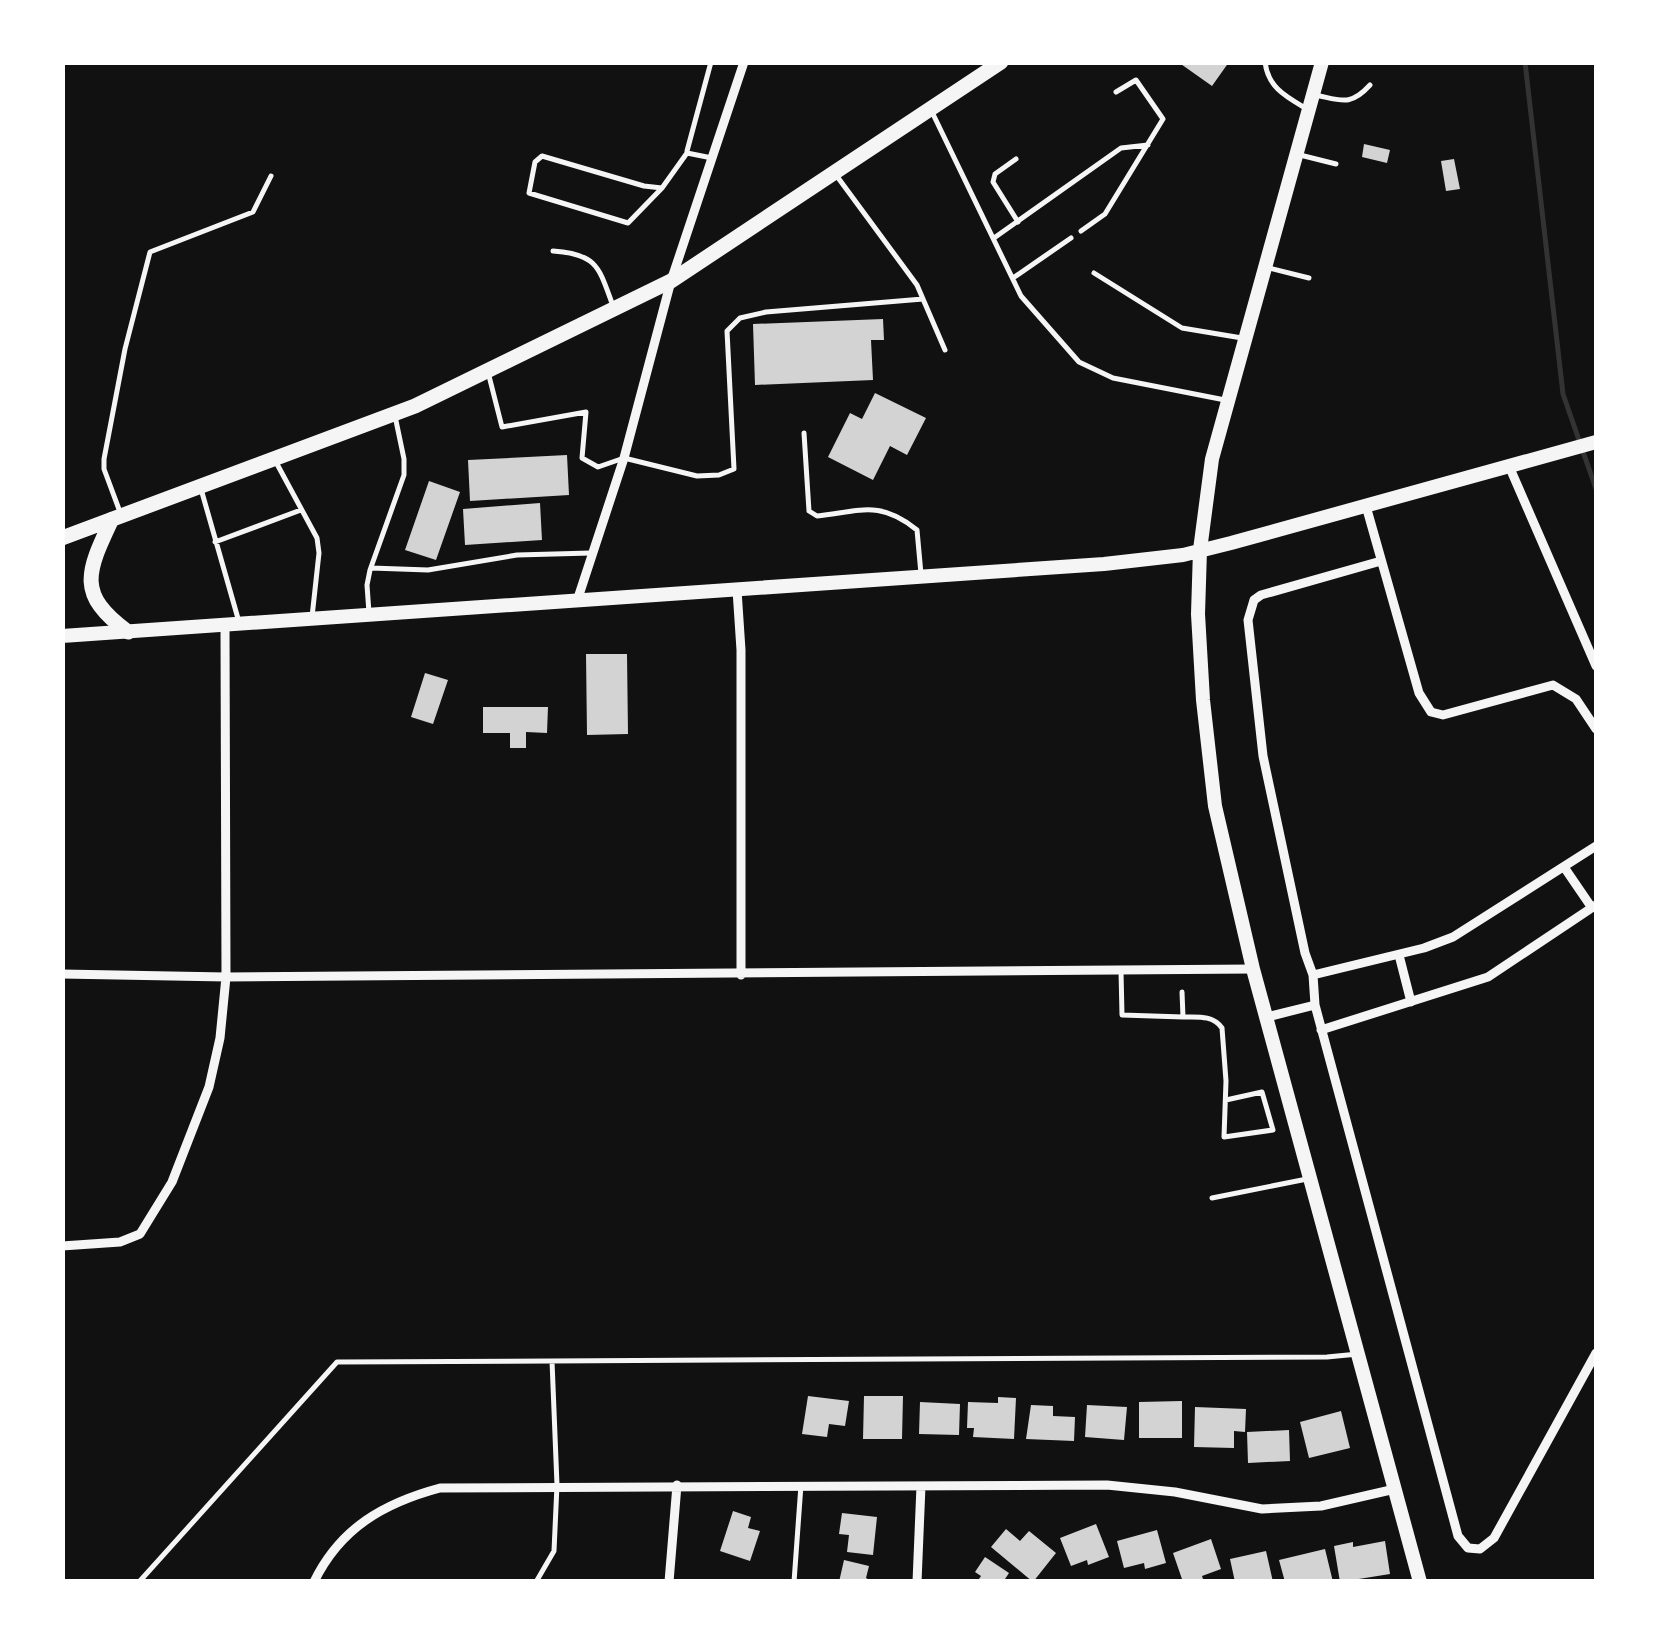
<svg xmlns="http://www.w3.org/2000/svg" width="1659" height="1644" viewBox="0 0 1659 1644" font-family="Commissioner,sans-serif">
<style>
.lines{fill:none;stroke-linecap:round;stroke-linejoin:round}
.stream{stroke:#333;stroke-width:5}
.building{fill:#d3d3d3}
.service{stroke:#f5f5f5;stroke-width:5}
.minor{stroke:#f5f5f5;stroke-width:9}
.secondary{stroke:#f5f5f5;stroke-width:14}
.primary{stroke:#f5f5f5;stroke-width:15}
</style>
<rect width="100%" height="100%" fill="#111"/>
<g class="lines">
<path class="stream" d="M1525,62L1563,394L1596,489"/>
</g>
<path class="building" d="M1178,62H1229L1212,86Z
M1364,144L1390,150L1387,163L1362,157Z
M1454,159L1460,189L1446,191L1441,161Z
M883,319L884,340H871L873,380L755,385L753,324Z
M875,393L926,418L907,455L890,446L873,480L828,457L850,413L862,419Z
M567,455L569,495L470,501L468,460Z
M429,481L460,492L436,560L405,550Z
M540,503L542,540L465,545L463,509Z
M586,654H627L628,734L587,735Z
M425,673L448,680L433,724L411,717Z
M483,707H548L547,733L526,732V748H510V733H483Z
M808,1396L849,1401L845,1426L829,1424L827,1437L802,1434Z
M864,1396H903L902,1439H863Z
M998,1397L1016,1398L1014,1439L973,1437L974,1428H967L968,1402L998,1403Z
M1182,1401V1438H1139V1402Z
M920,1402L960,1404L959,1435L919,1434Z
M1031,1405L1053,1406V1416L1075,1417L1074,1441L1026,1439Z
M1087,1405L1127,1407L1124,1440L1085,1437Z
M1195,1407L1246,1409L1245,1432L1234,1431V1448L1194,1447Z
M1341,1411L1350,1448L1309,1458L1300,1422Z
M1289,1430L1290,1461L1248,1463L1247,1432Z
M733,1511L751,1517L748,1528L760,1531L750,1561L720,1551Z
M842,1513L877,1517L873,1555L847,1552L849,1535L839,1534Z
M1096,1524L1109,1557L1088,1565L1087,1560L1071,1566L1060,1538Z
M1006,1529L1020,1541L1029,1531L1056,1553L1033,1582L991,1547Z
M1157,1530L1166,1563L1145,1569L1144,1563L1124,1568L1117,1541Z
M1211,1539L1221,1569L1202,1576L1204,1582H1183L1173,1553Z
M1385,1541L1390,1574L1340,1582L1334,1546L1353,1542V1547Z
M1325,1549L1333,1582H1308L1307,1579L1285,1582L1279,1560Z
M1266,1551L1273,1582H1235L1230,1559Z
M985,1557L1009,1573L1003,1582H977L981,1576L975,1572Z
M844,1560L869,1566L866,1578L873,1582H839Z"/>
<g class="lines">
<path class="service" d="M1265,62C1268,88 1287,97 1307,109
M1315,95C1341,100 1350,107 1370,85
M932,112L1021,296L1079,362L1113,378L1225,400
M687,151L711,62
M1300,155L1336,164
M1016,159L995,174L993,182L1018,222
M662,188L628,223L529,193L535,162L542,156L644,186L662,188L687,153L712,158
M1081,231L1105,214L1163,119L1136,80L1116,92
M994,238L1121,148L1148,145
M553,251C598,254 599,268 613,306
M1269,268L1309,278
M1094,273L1182,328L1242,338
M1013,278L1071,238
M923,299L945,350
M488,372L502,427L586,412L582,458L598,467L624,458L697,476L719,475L734,469L727,331L740,318L766,312L923,299L917,285L836,175
M804,433L809,511L817,516C861,511 880,500 917,530L921,574
M277,464L317,538L319,553L312,617
M201,489L239,622
M120,512L104,469V459L125,349L150,252L253,212L271,176
M215,542L301,510
M371,568L428,570L517,555L591,553
M369,613L367,585L370,570L404,475V459L395,416
M1121,971L1122,1015L1183,1017L1182,992
M1183,1017C1198,1017 1213,1015 1222,1028L1226,1081L1224,1137L1273,1130L1262,1092L1226,1100
M1212,1198L1307,1179
M139,1582L337,1362L1327,1357L1358,1354
M536,1582L554,1551L557,1485L552,1361
M794,1582L801,1485"/>
<path class="minor" d="M1509,466L1596,666
M1366,506L1419,693L1431,712L1443,715L1553,685L1576,699L1596,729
M1381,561L1261,595L1254,600L1248,620L1263,756L1305,953L1313,975L1315,1005L1458,1536L1468,1548L1480,1549L1494,1538L1596,1353
M737,590L741,650V975
M577,601L624,458L671,281L744,62
M1564,867L1592,908
M1399,955L1411,1002
M62,974L226,977L1253,969
M1313,975L1424,948L1453,937L1596,846
M1267,1017L1315,1005
M1321,1030L1488,977L1596,905
M62,1246L120,1242L140,1234L172,1182L209,1087L220,1038L226,977L225,626
M314,1582C340,1528 384,1503 440,1488L1107,1485L1175,1492L1262,1509L1321,1506L1395,1489
M669,1582L677,1485
M917,1582L921,1486"/>
<path class="secondary" d="M1322,62L1212,459L1200,550L1198,614L1203,700L1215,806L1253,969L1420,1582
M62,636L1104,564L1183,555L1231,543L1596,442"/>
<path class="primary" d="M112,519C87,572 76,594 128,632
M62,538L415,406L671,281L1001,62"/>
</g>
<rect width="1659" height="1644" fill="none" stroke="#ffffff" stroke-width="130"/>
</svg>
